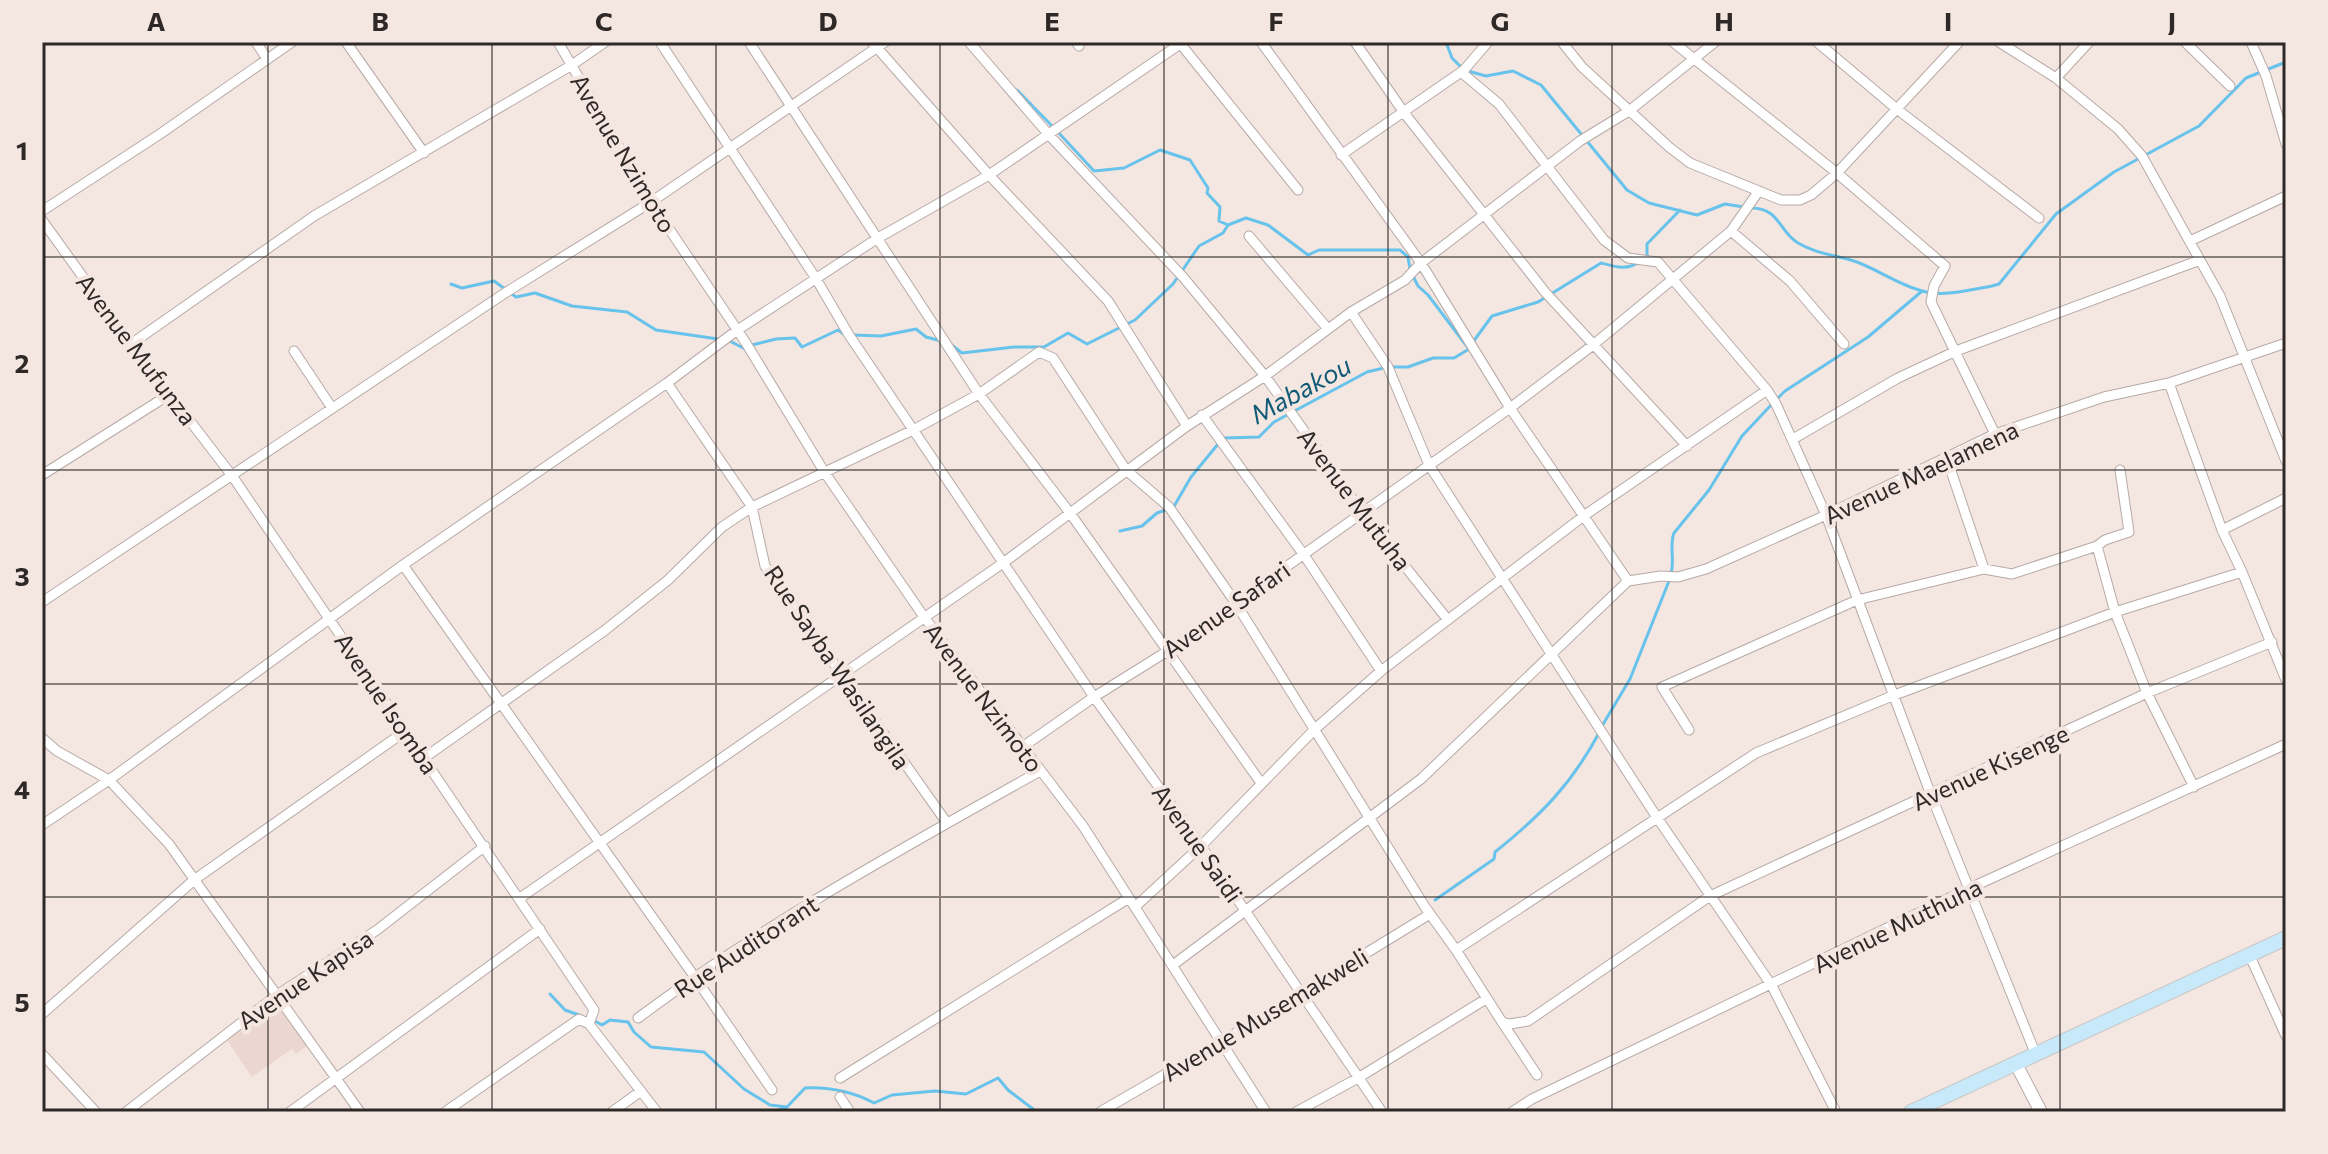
<svg xmlns="http://www.w3.org/2000/svg" width="2328" height="1154" viewBox="0 0 2328 1154" font-family="Commissioner,sans-serif">
<style>
.built{fill:#ecd6d0}
.lines{fill:none;stroke-linecap:round;stroke-linejoin:round}
.stream{stroke:#67c3ec;stroke-width:3}
.minor-casing{stroke:#b7aaa6;stroke-width:11}
.tertiary-casing{stroke:#b7aaa6;stroke-width:14}
.primary-casing{stroke:#c9c7c7;stroke-width:16}
.minor{stroke:#fff;stroke-width:9}
.tertiary{stroke:#fff;stroke-width:12}
.primary{stroke:#c8e9f9;stroke-width:14}
.grid{fill:none;stroke:#2e2927;stroke-width:2;stroke-opacity:0.55}
.labels{text-anchor:middle;dominant-baseline:central;stroke-width:8;stroke-linejoin:round;paint-order:stroke}
.street-label{font-size:24px;fill:#2e2927;stroke:#f4e6e1}
.water-label{font-size:26px;font-style:italic;fill:#105a76;stroke:#f4e6e1}
.neatline{fill:none;stroke:#2e2927;stroke-width:3}
.grid-label{font-size:26px;text-anchor:middle;font-weight:bold;fill:#2e2927}
</style>
<rect width="100%" height="100%" fill="#f4e6e1"/>
<path class="built" d="M276,1002L307,1046L296,1054L292,1049L252,1077L226,1039Z"/>
<g class="lines">
<path class="stream" d="M1446,42L1452,58L1464,70L1486,76L1513,71L1541,85L1627,190L1649,203L1697,215L1725,204L1744,207
M1017,90L1053,127
M1057,131L1094,171L1124,168L1160,150L1190,160L1208,188L1207,193L1220,207L1219,221L1228,225
M1751,208C1780,208 1779,232 1798,243C1815,253 1833,255 1851,260C1874,267 1895,283 1919,290C1941,298 1969,290 1992,286L1999,284L2056,214L2114,172L2199,126L2246,78L2286,62
M1647,257V244L1680,210
M1413,276L1418,286L1428,295L1469,349
M451,284L462,288L494,281L516,297L535,293L572,306L627,312L656,330L718,339
M853,335L881,336L916,329L926,337L941,341
M728,340L745,349
M1473,342L1492,316L1538,302L1601,263C1616,267 1628,271 1640,261
M949,343L962,353L1014,347H1044L1068,333L1087,344L1135,320L1173,284L1199,246L1223,233L1228,225L1246,218L1268,225L1308,255L1319,250H1400L1408,257L1410,269
M752,345L776,339L795,338L802,347L838,330L845,335
M1777,399L1785,391L1868,337L1921,292
M1173,508L1191,477L1223,438L1259,437L1274,422L1367,372L1388,367H1408L1433,358H1454L1469,349
M1120,531L1142,526L1157,513L1166,510
M1671,573C1675,560 1669,546 1674,533L1709,490L1742,436L1772,404
M1602,726L1630,679L1669,581
M1435,900L1494,859L1495,852C1541,815 1571,785 1599,733
M550,994L565,1010L579,1015
M593,1020L602,1025L610,1020L628,1022L634,1032L651,1047L704,1052L744,1089L770,1105L787,1107
M775,1112L787,1107L805,1088C829,1087 853,1092 874,1103L892,1095L935,1091L966,1094L998,1078L1008,1090L1037,1112"/>
<g class="minor-casing">
<path id="minor" d="M256,42L267,59
M346,42L424,153
M558,42L651,202L746,343L825,473L924,617L1083,826L1266,1112
M660,42L815,277L849,335L1094,697L1201,846L1382,1112
M749,42L979,394L1070,513L1261,783
M872,42L989,175L1108,301L1187,426
M969,42L1049,135L1183,277L1265,376L1363,514L1448,620
M1076,42L1079,46
M1179,42L1298,190
M1261,42L1421,263L1510,408L1628,581
M1355,42L1405,114L1545,292L1687,446
M1562,42L1582,67L1669,147L1690,163L1781,200H1800L1811,195L1837,173L1959,42
M1673,42L1837,173L1945,266L1934,286L1931,302L1995,434
M1817,42L1898,110L2039,218
M1999,42L2056,78L2118,129L2142,156L2220,296L2286,461
M2185,42L2230,86
M2251,42L2266,76L2286,144
M1461,72L1499,104L1604,240L1628,258L1658,262L1767,390L1776,404L1826,515L1931,795L2036,1055
M2056,78L2089,42
M1341,155L1464,70L1488,42
M42,211L160,134L292,42
M42,220L131,344L233,477L594,1010L589,1024L657,1112
M1731,231L1790,281L1844,344
M1249,236L1328,329
M2190,241L2286,196
M1351,312L1388,367L1429,465L1656,816L1772,986L1836,1112
M131,344L314,216L572,65L605,42
M294,351L332,408
M667,383L752,507L765,566L947,823
M2169,383L2222,530L2242,572L2286,680
M1202,415L1304,555L1381,671
M1793,439L1898,378L1956,351L2200,260
M1946,456L1984,569
M42,475L170,394
M2222,530L2286,498
M2097,546L2115,612L2147,693L2194,787
M403,565L694,976L772,1090
M42,602L505,293L651,202L885,42
M1689,730L1662,687L1857,600L1984,569L2012,574L2097,546L2105,540L2129,532L2120,470
M42,738L57,751L109,780L169,844L360,1112
M1021,748L1094,697L1166,652L1510,408L1593,345L1731,231L1758,192
M424,758L604,631L668,580L722,527L752,507L913,430L979,394L1039,352L1053,358L1126,470L1169,507L1235,602L1425,907L1456,950L1502,1022L1510,1024L1528,1021L1710,896L2147,693L2272,642
M42,825L109,780L403,565L667,383L736,331L878,238L989,175L1183,42
M520,898L1003,563L1187,426L1265,376L1351,312L1405,280L1421,263L1580,141L1629,111L1715,42
M1135,907L1201,846L1315,729L1381,671L1585,515L1767,390
M1456,950L1756,753L1892,696L2115,612L2242,572
M2249,954L2286,1036
M1173,965L1421,779L1628,581L1661,576L1678,577L1706,569L1826,515L1995,434L2104,397L2169,383L2286,343
M42,1014L194,880L404,732
M638,1018C764,924 903,848 1040,771
M1502,1022L1537,1075
M42,1054L96,1112
M840,1078L1129,898
M840,1097L850,1112
M126,1112L277,995L377,930L485,846
M290,1112L540,929
M445,1112L579,1019L589,1024
M612,1112L641,1091
M1100,1112L1221,1042L1430,914
M1296,1112L1358,1078L1486,999
M1512,1112L1532,1099L1970,888L2286,744"/>
</g>
<g class="tertiary-casing">
<path id="tertiary" d="M2016,1064L2041,1112"/>
</g>
<g class="primary-casing">
<path id="primary" d="M1911,1112L2286,938"/>
</g>
<use href="#minor" class="minor"/>
<use href="#tertiary" class="tertiary"/>
<use href="#primary" class="primary"/>
</g>
<path class="grid" d="M268,42V1112M492,42V1112M716,42V1112M940,42V1112M1164,42V1112M1388,42V1112M1612,42V1112M1836,42V1112M2060,42V1112M42,257H2286M42,470H2286M42,684H2286M42,897H2286"/>
<g class="labels">
<g class="street-label">
<text transform="translate(624 153) rotate(59)">Avenue Nzimoto</text>
<text transform="translate(137 349) rotate(53)">Avenue Mufunza</text>
<text transform="translate(1921 472) rotate(-25)">Avenue Maelamena</text>
<text transform="translate(1355 499) rotate(53)">Avenue Mutuha</text>
<text transform="translate(1226 609) rotate(-35)">Avenue Safari</text>
<text transform="translate(838 667) rotate(56)">Rue Sayba Wasilangila</text>
<text transform="translate(984 697) rotate(53)">Avenue Nzimoto</text>
<text transform="translate(387 703) rotate(56)">Avenue Isomba</text>
<text transform="translate(1990 767) rotate(-25)">Avenue Kisenge</text>
<text transform="translate(1198 843) rotate(55)">Avenue Saidi</text>
<text transform="translate(1897 925) rotate(-26)">Avenue Muthuha</text>
<text transform="translate(746 946) rotate(-33)">Rue Auditorant</text>
<text transform="translate(305 979) rotate(-34)">Avenue Kapisa</text>
<text transform="translate(1265 1014) rotate(-31)">Avenue Musemakweli</text>
</g>
<g class="water-label">
<text transform="translate(1300 389) rotate(-29)">Mabakou</text>
</g>
</g>
<rect width="2328" height="1154" fill="none" stroke="#f4e6e1" stroke-width="88"/>
<rect x="44" y="44" width="2240" height="1066" class="neatline"/>
<g class="grid-label">
<text x="156" y="31">A</text>
<text x="380" y="31">B</text>
<text x="604" y="31">C</text>
<text x="828" y="31">D</text>
<text x="1052" y="31">E</text>
<text x="1276" y="31">F</text>
<text x="1500" y="31">G</text>
<text x="1724" y="31">H</text>
<text x="1948" y="31">I</text>
<text x="2172" y="31">J</text>
<text x="22" y="160">1</text>
<text x="22" y="373">2</text>
<text x="22" y="586">3</text>
<text x="22" y="799">4</text>
<text x="22" y="1012">5</text>
</g>
</svg>
